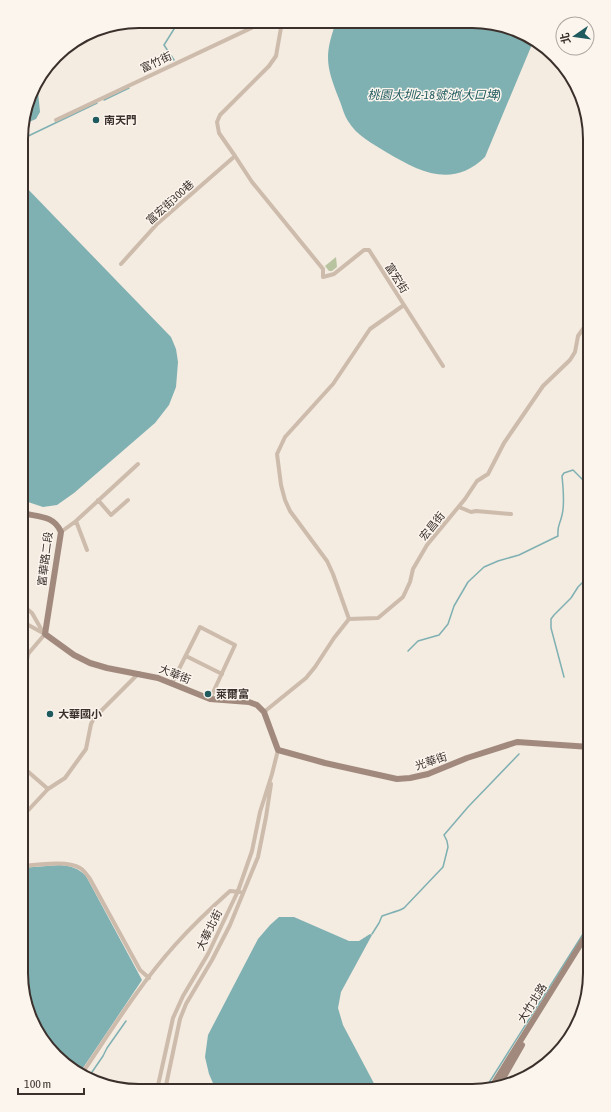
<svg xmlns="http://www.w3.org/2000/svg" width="611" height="1112" viewBox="0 0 611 1112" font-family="'Asap Condensed','Noto Sans TC',sans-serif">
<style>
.green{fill:#b8c4a0}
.water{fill:#7fb0b2}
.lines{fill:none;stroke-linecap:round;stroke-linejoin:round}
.stream{stroke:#7fb0b2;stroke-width:1.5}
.street{stroke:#cdbbac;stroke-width:4}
.secondary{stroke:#a18a7d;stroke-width:6}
.poi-dot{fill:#1f5a5e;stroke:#fbf5ee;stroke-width:1.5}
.labels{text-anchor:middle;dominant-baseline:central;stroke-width:3;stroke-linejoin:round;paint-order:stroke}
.street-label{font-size:11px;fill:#3b302b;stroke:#fbf5ee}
.poi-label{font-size:11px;font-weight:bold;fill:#3b302b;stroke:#fbf5ee;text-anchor:start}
.water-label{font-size:12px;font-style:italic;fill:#1f5a5e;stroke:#fbf5ee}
.rim{fill:none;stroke:#3b302b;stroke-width:2}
</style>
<rect width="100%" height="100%" fill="#f4ebe1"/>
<path class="green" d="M336,257L337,267L332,271H329L325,266Z"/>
<path class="water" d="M336,22L495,23L533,42L485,157C452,189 420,172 386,152C372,143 357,136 348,121C344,115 342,106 339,99C326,66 324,56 336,22Z
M37,81L40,112L36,119L22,125L33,87Z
M22,183L171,337L176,349L178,362L176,387L169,405L155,423L74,493L57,505L43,507L22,500Z
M60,865C71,866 78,868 86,876L142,980L81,1071L61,1062L27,1011L21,973V868Z
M279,917H294L349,941H359L370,934L372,935L341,992L338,1008L343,1025L378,1091L216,1090L209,1074L205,1057L208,1035L258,939L270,925Z"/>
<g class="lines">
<path class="stream" d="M174,60L164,45L179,21
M104,100L129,88
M22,139L97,103
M408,651L418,641L439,635L444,629L448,624L454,606L468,582L484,567L498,561L519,555L558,536C557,525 560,525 562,515C565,504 563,486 562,476L564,473L573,470L590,487
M564,677L551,628V619L554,615L571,598L578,587L590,575
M372,934L379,923L382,916C389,913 397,912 404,908L443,867L448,847L447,841L444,835L468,807L519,754
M90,1075L103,1056L107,1048L126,1021
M485,1089L590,923"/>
<path class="street" d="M282,22L276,56L269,66L220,115L217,122L219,133L235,156L252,182L323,269V277L334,274L364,250H369L404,305L370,329L333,384L285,437L277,454L281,485L285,500L290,511L327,561L333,574L349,619
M56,120L264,22
M121,264L157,224L235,156
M404,305L443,366
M98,500L111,515L128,500
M459,507L471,512L476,511L511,514
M76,521L87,550
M61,532L76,521L138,464
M21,604L32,613L44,634
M21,621L43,633
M186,656L222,674
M21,682L24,677L28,654L45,634
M172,683L200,627L235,645L210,699
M264,712L306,678L315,667L334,638L349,619L378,618L403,597L410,582L413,569L427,545L465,499L477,481L488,474L504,443L543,386L570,360L575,352L578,336L590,319
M21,773L25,769L48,789
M21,818L48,789L65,778L86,749L91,724L94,718L139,673
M21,866C36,865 67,860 80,868C84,870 87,875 90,879L140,970L149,978
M83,1072C112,1029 140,984 175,945C192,926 211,908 230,891L240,892
M157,1090L173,1018L183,996L208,954L238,891L252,851L260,812L272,774L278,750
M165,1090L180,1019L186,1004L212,960L230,925L258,857L266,817L271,784"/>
<path class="secondary" d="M22,513C38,517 54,515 61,532L45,634L74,655L90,663L107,668L158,678L210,699L249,702L257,705L264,712L278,750L325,763L397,779L410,778L428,774L467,758L517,742L590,747
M498,1087L522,1045
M491,1088L590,929"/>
</g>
<g class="poi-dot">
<circle cx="96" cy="120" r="4"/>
<circle cx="208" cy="694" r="4"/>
<circle cx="50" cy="714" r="4"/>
</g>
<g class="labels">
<g class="street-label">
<text transform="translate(156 62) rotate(-25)">富竹街</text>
<text transform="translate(170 202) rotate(-42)">富宏街300巷</text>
<text transform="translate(397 278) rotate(58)">富宏街</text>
<text transform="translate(432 526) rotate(-51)">宏昌街</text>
<text transform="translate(45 559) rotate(-83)">富華路二段</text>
<text transform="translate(175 674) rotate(21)">大華街</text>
<text transform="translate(431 761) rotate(-18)">光華街</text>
<text transform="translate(209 930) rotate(-64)">大華北街</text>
<text transform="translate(532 1003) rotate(-58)">大竹北路</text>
</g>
<g class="poi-label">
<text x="104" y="120">南天門</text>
<text x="216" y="694">萊爾富</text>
<text x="58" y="714">大華國小</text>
</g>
<g class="water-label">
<text x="434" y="95">桃園大圳2-18號池(大口埤)</text>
</g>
</g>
<path d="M0 0H611V1112H0ZM139 28H472A111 111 0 0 1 583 139V973A111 111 0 0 1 472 1084H139A111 111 0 0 1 28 973V139A111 111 0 0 1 139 28Z" fill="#fbf5ee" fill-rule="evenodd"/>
<path class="rim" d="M139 28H472A111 111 0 0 1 583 139V973A111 111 0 0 1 472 1084H139A111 111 0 0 1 28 973V139A111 111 0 0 1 139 28Z"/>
<g transform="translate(575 36) rotate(257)"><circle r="19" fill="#fbf5ee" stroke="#aea6a0"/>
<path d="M0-3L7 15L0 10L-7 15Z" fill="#1f5a5e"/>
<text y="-6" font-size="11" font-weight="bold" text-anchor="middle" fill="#3b302b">北</text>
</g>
<path d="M18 1088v6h66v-6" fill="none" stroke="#3b302b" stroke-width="2"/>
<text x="24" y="1088" font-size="12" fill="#3b302b" stroke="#fbf5ee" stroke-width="3" paint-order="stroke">100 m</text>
</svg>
